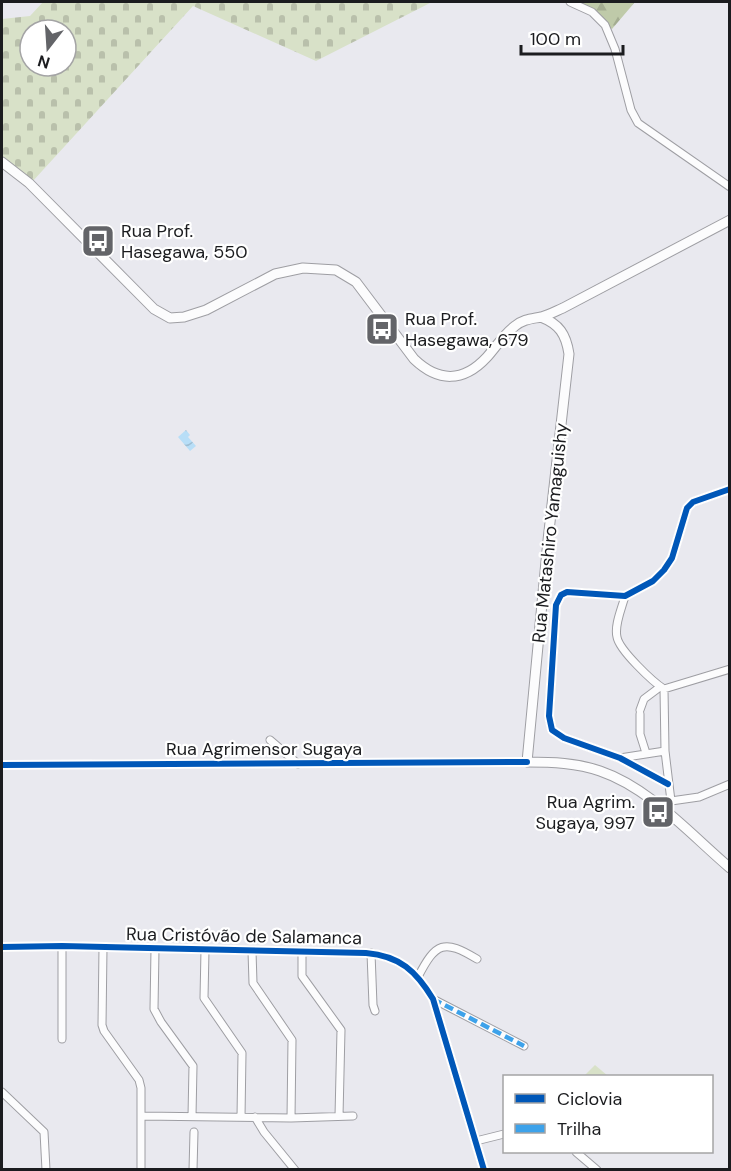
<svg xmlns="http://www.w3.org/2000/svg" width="731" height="1171" viewBox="0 0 731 1171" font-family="'DM Sans',sans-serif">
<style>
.forest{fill:url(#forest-firs)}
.cemetery{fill:url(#cemetery-stones);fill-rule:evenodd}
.garden{fill:#d8e1c8}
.water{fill:url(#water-waves)}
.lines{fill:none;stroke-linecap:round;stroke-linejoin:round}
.minor-casing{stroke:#9e9ea3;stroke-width:9}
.secondary-casing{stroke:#9e9ea3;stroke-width:11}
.minor{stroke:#fcfcfd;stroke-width:7}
.secondary{stroke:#fcfcfd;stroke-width:9}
.quiet{stroke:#3da2ea;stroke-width:4.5;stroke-dasharray:9 4.5;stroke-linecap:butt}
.cycleway-casing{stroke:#fff;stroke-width:10}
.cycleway{stroke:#0057b8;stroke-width:6}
.labels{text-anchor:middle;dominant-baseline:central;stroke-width:4.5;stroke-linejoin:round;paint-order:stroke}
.poi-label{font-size:18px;fill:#1b1c1f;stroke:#fff;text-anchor:start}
.street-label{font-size:18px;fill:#1b1c1f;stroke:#fff}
</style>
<defs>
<pattern id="forest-firs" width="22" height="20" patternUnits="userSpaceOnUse" patternTransform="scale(1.5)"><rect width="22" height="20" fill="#bfcaa9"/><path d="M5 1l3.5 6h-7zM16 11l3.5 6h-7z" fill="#a4ad91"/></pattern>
<pattern id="cemetery-stones" width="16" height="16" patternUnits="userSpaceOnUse" patternTransform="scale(1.5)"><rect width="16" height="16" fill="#d8e1c8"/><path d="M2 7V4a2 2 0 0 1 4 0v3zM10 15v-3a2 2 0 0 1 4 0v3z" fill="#b9c0ab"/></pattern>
<pattern id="water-waves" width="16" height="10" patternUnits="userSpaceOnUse" patternTransform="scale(1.5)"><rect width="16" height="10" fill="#b8def7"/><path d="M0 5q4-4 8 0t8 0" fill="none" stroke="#9ebed3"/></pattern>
</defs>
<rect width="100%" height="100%" fill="#e9e9ef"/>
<path class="forest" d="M570,2H635L612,29Z"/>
<path class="cemetery" d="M43,2H432L316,61L193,6L32,182L2,160V19L30,16ZM30,30H66V66H30Z"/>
<path class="garden" d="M595,1065L608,1076H584Z"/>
<path class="water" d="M186,430L190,435L188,437L196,446L190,451L178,437Z"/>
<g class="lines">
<g class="minor-casing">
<path id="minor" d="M570,2L592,12L605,25L615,49L631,110L638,123L730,187
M625,596C622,608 614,625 617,637C619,650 653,682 664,689
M640,710L644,699L660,687
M640,714V734L646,753
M270,740L298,764
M620,758L665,751
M2,765L527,762
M668,784L620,758L564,738L552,730L549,716L556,605L561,595L567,592L625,596L653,581L664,570L672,558L687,508L693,502L730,489
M671,801L699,797L730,784
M668,804L671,801L665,751L664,689L730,669
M2,947L62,946L366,953C400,956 416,971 433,999L484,1170
M103,948L102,1025L104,1031L139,1080L141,1088V1170
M155,949L154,1009L161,1022L193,1066L192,1116
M205,950L204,998L242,1053L241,1117
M252,951L253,983L292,1040L291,1118
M302,952V976L341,1030L339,1116
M371,953L373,1005L375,1011
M418,977C436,942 444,939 477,959
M433,999L524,1046
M62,1039V946
M2,1092L44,1132L46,1170
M142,1116L291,1118L353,1116
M255,1117L264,1132L295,1170
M476,1141L504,1134
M576,1152L597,1170
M193,1170L194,1132"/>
</g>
<g class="secondary-casing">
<path id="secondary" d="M2,162L29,183L154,309L170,318L184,317L206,310L275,274L303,268L336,270L356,282L414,359C438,382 463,383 487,357C496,347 504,334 515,326C524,319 531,319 541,317C549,315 556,311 563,308L730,220
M541,317C559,324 566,334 569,354L548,540L527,762C552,762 577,763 600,771C650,788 691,835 730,868"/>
</g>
<use href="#minor" class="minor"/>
<use href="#secondary" class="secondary"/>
<path class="quiet" d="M433,999L524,1046"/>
<g class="cycleway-casing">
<path id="cycleway" d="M2,765L527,762
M668,784L620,758L564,738L552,730L549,716L556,605L561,595L567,592L625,596L653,581L664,570L672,558L687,508L693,502L730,489
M2,947L62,946L366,953C400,956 416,971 433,999L484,1170"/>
</g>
<use href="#cycleway" class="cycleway"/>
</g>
<defs>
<g id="bus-square" transform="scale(1.725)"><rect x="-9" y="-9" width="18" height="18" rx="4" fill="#636468" stroke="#fff"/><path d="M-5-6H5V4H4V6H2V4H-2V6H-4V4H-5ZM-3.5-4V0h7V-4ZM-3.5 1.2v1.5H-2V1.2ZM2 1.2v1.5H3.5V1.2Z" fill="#fff"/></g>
</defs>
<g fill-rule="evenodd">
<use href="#bus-square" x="98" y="241"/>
<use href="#bus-square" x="382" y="329"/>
<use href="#bus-square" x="658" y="812"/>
</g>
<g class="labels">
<g class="poi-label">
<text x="121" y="231">Rua Prof.<tspan x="121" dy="21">Hasegawa, 550</tspan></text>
<text x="405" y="319">Rua Prof.<tspan x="405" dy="21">Hasegawa, 679</tspan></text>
<text x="635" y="802" text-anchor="end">Rua Agrim.<tspan x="635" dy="21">Sugaya, 997</tspan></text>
</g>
<g class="street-label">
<text transform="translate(550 533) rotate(-84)">Rua Matashiro Yamaguishy</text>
<text x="264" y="749">Rua Agrimensor Sugaya</text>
<text transform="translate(244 936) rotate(1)">Rua Cristóvão de Salamanca</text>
</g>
</g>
<rect width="731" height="1171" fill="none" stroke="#1b1c1f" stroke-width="6"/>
<rect x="503" y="1075" width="210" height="78" fill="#ffffff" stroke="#a4a4a5" stroke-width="1.5"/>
<rect x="515" y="1094" width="30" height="9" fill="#0057b8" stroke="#a4a4a5" stroke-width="1.5"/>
<text x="557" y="1105" font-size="18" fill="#1b1c1f">Ciclovia</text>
<rect x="515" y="1124" width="30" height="9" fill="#3da2ea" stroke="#a4a4a5" stroke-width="1.5"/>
<text x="557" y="1135" font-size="18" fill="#1b1c1f">Trilha</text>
<g transform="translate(48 48) rotate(197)"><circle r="28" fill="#ffffff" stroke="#a4a4a5" stroke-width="1.5"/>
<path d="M0-4.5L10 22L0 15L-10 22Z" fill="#636468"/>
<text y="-9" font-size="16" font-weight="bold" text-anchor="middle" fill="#1b1c1f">N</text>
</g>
<path d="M521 45v9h102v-9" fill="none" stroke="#1b1c1f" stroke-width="3"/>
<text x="530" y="45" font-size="18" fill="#1b1c1f" stroke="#ffffff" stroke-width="4.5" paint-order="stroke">100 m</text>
</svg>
